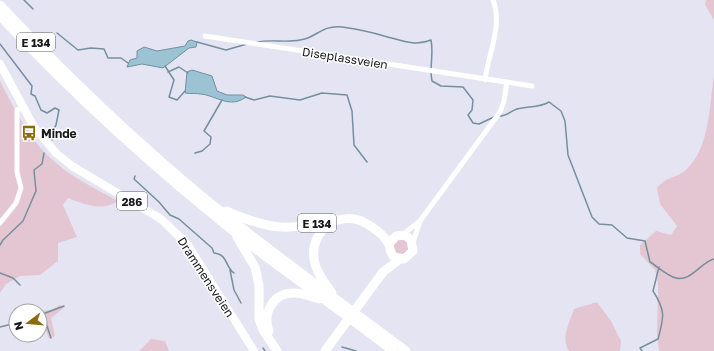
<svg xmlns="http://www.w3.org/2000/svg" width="714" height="351" viewBox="0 0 714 351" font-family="'Golos Text',sans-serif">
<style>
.green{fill:#e4c6d2}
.water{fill:#9bc3d3;stroke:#74909d}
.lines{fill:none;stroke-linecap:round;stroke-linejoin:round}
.stream{stroke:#74909d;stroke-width:1.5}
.street{stroke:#fff;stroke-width:5}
.primary{stroke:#fff;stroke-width:8}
.highway{stroke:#fff;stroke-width:9}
.labels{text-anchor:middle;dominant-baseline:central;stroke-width:3;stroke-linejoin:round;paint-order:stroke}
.shield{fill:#fff;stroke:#5f5e62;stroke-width:1}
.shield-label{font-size:11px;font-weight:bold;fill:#1a191e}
.street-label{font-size:12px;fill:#1a191e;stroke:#fff}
.poi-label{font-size:12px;font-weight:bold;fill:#1a191e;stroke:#fff;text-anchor:start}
</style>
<rect width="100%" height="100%" fill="#e5e4f3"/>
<path class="green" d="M706,0H714V20L705,5Z
M714,76V351H659L657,332L658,285L655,270L640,254V245L656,231L671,235L677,226L660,204L657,188C666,176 676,179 687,169C710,146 709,106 714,76Z
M0,81C15,110 29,140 55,162C73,178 96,189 118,201C102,212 83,204 68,198L63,205L77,237L58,243V261L40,275L20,276L6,284L0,293Z
M393 247a8 8 0 1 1 16 0a8 8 0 1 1-16 0Z
M597,302L611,321L621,341L620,351H569C560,338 570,322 574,309Z
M60,305L65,307L51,318L55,336L49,339L46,331L40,324V311L51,310Z
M151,339L165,341L169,351H139Z"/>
<path class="water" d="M191,40L197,42L196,47L189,48L163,68L142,64L127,67L130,60L137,58V51L144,47L157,51L185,46L188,41Z
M192,70L212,76L217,91L227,95H243L246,97C230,109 217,96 201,94C196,93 191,94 185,93L187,72Z"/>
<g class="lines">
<path class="stream" d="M24,0L33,9
M57,33L78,50L91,48L104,49L108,58H121L128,63
M197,42L226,50L247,44
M257,42C271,39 286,43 300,40C317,38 320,25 342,27C356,29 371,32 384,36C401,40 414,47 431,40C434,54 429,68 432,81L441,86L463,87L473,100L472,110L468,115L473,123L479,124L496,116
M0,44L32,86L31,94L35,96L41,110L47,113L55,108L59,110L56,125L53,130L52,140
M165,66L174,80L169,97L177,100L185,91
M168,72L179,67L188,73
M245,97L254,100L270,96L300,100L322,93L347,95L352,111L354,145L367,162
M499,116C507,116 511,111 517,109C528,106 539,108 549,102L561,111L565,121L568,155L592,217L599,224L612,225L627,238L645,241L650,262C657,266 667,276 676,278C691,282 701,262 714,259
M195,153L202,151L210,144L211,137L204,131L222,100
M135,176L134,179L159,202L170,215L179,219L212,248L214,253C228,254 225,267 234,273
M0,245L3,240L23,221L36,191L34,170L42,164L44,153
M230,270L234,290L241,303
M0,273L13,278L20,285
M40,315L64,306
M40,316L46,323L51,338
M0,327L16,323
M342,347L356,351
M263,348L265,351
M642,351L640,348L658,339C664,317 666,311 653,291L659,267"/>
<path class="street" d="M205,36L532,86
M485,80C488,55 503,25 493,0
M0,223L16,203L21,188L17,172V110L23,108
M402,235L420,221L500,112L504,101L507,82
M413,243L420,221"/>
<path class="primary" d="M0,64L34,127L56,153L72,166L161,219L188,245L254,351"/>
<path class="highway" d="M0,5C64,73 132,138 204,198C269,251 338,300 406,351
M0,16C77,99 163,176 252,246C299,282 347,315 393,351
M226,211C268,229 288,233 333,218
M237,237L255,267L259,285V319L263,330L277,351
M332,293C325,283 315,271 314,258C310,230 340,209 365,223C373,227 384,235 388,243C391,248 389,252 394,257L404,259L413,251L411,240L405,235L396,236L389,244
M269,331C262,312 274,292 295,293C303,293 311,297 319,299
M325,351L383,272L400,259"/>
</g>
<defs>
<g id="bus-bare" transform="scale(1.2)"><path d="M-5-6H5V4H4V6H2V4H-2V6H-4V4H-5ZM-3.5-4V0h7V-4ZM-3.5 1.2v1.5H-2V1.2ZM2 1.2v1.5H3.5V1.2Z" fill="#8a6a09" stroke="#fff" stroke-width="2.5" paint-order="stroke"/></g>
</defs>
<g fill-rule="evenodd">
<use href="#bus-bare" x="29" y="133"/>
</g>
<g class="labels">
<g class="shield">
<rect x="17" y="33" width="38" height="18" rx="3"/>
<rect x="117" y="192" width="30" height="18" rx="3"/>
<rect x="298" y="214" width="38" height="18" rx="3"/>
</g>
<g class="shield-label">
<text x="36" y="42">E 134</text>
<text x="132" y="201">286</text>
<text x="317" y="223">E 134</text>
</g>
<g class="street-label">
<text transform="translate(345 58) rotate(9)">Diseplassveien</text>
<text transform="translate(206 277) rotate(57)">Drammensveien</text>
</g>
<g class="poi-label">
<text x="41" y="133">Minde</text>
</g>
</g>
<g transform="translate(28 323) rotate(254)"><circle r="19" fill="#ffffff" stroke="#a3a3a5"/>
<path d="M0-3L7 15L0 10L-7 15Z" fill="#8a6a09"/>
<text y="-6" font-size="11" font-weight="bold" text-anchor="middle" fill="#1a191e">N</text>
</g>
</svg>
